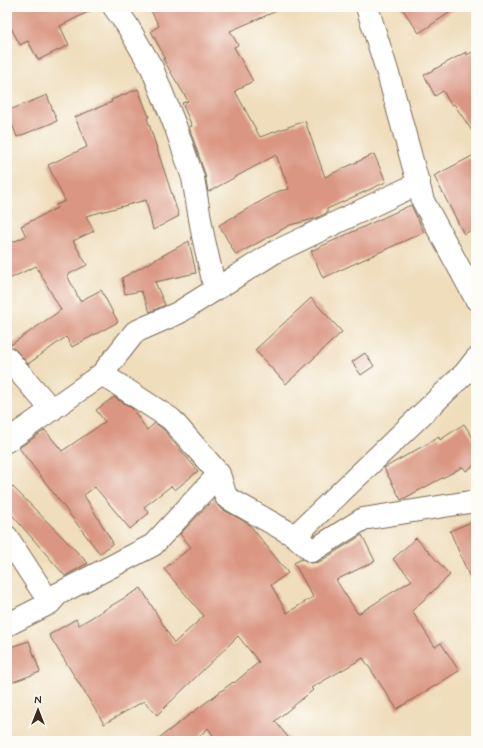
<svg xmlns="http://www.w3.org/2000/svg" width="483" height="748" viewBox="0 0 483 748" font-family="Mynerve,sans-serif">
<style>
.building{fill:#da9682}
.lines{fill:none;stroke-linecap:round;stroke-linejoin:round}
.minor-casing{stroke:#7a6955;stroke-width:24}
.minor{stroke:#fff;stroke-width:22}
</style>
<rect width="100%" height="100%" fill="#fdfcf7"/>
<filter id="ink" filterUnits="userSpaceOnUse"><feTurbulence type="fractalNoise" baseFrequency=".025" numOctaves="2"/><feDisplacementMap in="SourceGraphic" scale="8" xChannelSelector="R" yChannelSelector="G"/><feConvolveMatrix kernelMatrix="1 2 1 2 8 2 1 2 1" color-interpolation-filters="sRGB"/></filter>
<filter id="wash" filterUnits="userSpaceOnUse"><feTurbulence type="fractalNoise" baseFrequency=".012" numOctaves="4" result="noise"/><feDisplacementMap in="SourceGraphic" scale="16" xChannelSelector="R" yChannelSelector="G"/><feGaussianBlur stdDeviation="0.9" result="paint"/><feColorMatrix in="noise" values="0 0 0 0 0 0 0 0 0 0 0 0 0 0 0 0 0 1.4 0 .05"/><feComposite in="paint" operator="in"/></filter>
<g filter="url(#wash)">
<rect width="100%" height="100%" fill="#efddbb"/>
<g id="blocks">
<path class="building" d="M7,7H98L60,26L69,45L38,60L28,41L20,45L7,20Z
M149,7H286L230,31L238,45L234,47L253,81L235,91L260,137L305,121L325,177L374,154L386,182L327,209V213L314,219L290,225L236,255L219,225L279,191L289,189L276,155L208,192L205,174L189,127L192,126L182,103L188,101L163,59L165,58L151,31L159,26Z
M401,7H458L419,33Z
M476,50V137L454,104L451,105L443,91L435,96L424,75L466,52L467,55Z
M138,89L149,117L147,118L179,216L153,230L146,200L86,216L94,231L73,241L87,265L67,275L80,301L101,290L118,322L72,347L66,337L28,364L16,350L9,346L61,310L36,266L7,280V245L26,236L21,226L57,208L56,205L65,201L48,165L87,147L75,117L112,102L111,100Z
M47,95L57,121L17,137L7,111Z
M476,154V228L464,234L434,176Z
M411,205L424,232L323,278L311,251Z
M189,241L196,273L155,282L165,305L150,312L141,291L125,294L122,278Z
M311,298L342,332L286,384L255,350Z
M365,353L374,366L361,375L352,362Z
M114,397L132,408L147,430L155,423L162,428L198,471L175,490L171,486L144,507L149,513L130,529L95,487L84,495L113,543L100,554L19,448L45,430L62,451L105,422L96,410Z
M464,424L476,443V464L466,471L463,467L401,500L384,468L439,437L440,440Z
M7,481L88,563L65,576L7,509Z
M214,499L220,508L249,524L288,573L271,585L287,613L313,597L294,563L302,559L311,563L319,562L362,535L375,561L336,580L358,614L412,580L393,559L416,538L450,575L412,611L435,647L441,643L459,671L397,709L363,658L311,688L313,690L275,721L291,741H217L208,728L195,741H155L233,682L234,683L259,662L238,636L157,715L144,701L104,724L49,635L76,619L79,625L141,588L174,643L204,616L164,569L191,547L180,534Z
M476,520V592L450,531Z
M29,641L40,672L7,684V648Z"/>
</g>
</g>
<g filter="url(#ink)">
<use href="#blocks" fill-opacity="0" stroke="#7a6955" stroke-width="1"/>
<g class="lines">
<g class="minor-casing">
<path id="minor" d="M114,7L127,25L152,68L176,128L193,178L203,236L215,289
M367,7L389,77L423,201L476,299
M7,358L52,410
M102,374L171,419L219,474L226,497L295,536L312,551L363,519L476,501
M7,441L102,374L135,332L178,313L275,252L419,183
M295,536L465,373L476,359
M7,537L50,603
M7,625L50,603L58,594L153,545L219,474"/>
</g>
<use href="#minor" class="minor"/>
</g>
</g>
<rect width="483" height="748" fill="none" stroke="#fdfcf7" stroke-width="24"/>
<g transform="translate(38 710)" stroke="#fdfcf7" stroke-width="3" paint-order="stroke">
<path d="M0-3L7 15L0 10L-7 15Z" fill="#3b2a1e"/>
<text y="-6" font-size="11" font-weight="bold" text-anchor="middle" fill="#3b2a1e">N</text>
</g>
</svg>
